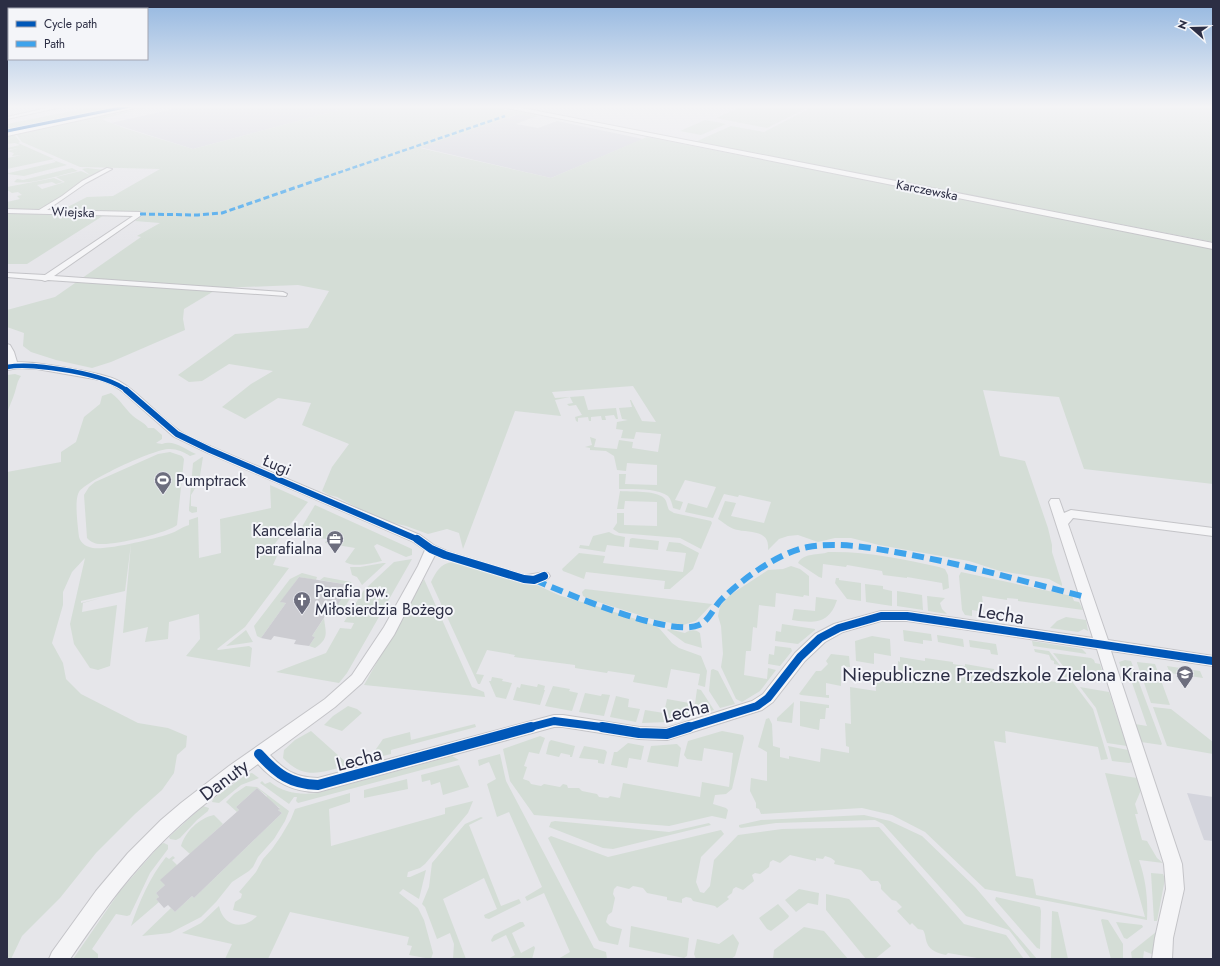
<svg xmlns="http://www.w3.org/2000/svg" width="1220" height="966" viewBox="0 0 1220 966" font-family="Jost,sans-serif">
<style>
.built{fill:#d4d5dd}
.green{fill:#d4ddd6}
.building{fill:#ccccd1}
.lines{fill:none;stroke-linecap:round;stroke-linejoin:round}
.street-casing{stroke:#c4c4c8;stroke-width:2}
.secondary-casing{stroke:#c4c4c8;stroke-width:2}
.street{fill:#f5f5f7;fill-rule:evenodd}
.secondary{fill:#f8f8f8;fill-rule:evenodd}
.quiet-far2{stroke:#3ea3ec;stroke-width:2.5;stroke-dasharray:5 2.5;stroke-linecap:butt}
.quiet-far1{stroke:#3ea3ec;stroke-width:3;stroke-dasharray:6 3;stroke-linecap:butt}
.quiet{stroke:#3ea3ec;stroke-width:6;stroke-dasharray:12 6;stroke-linecap:butt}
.cycleway-far4-casing{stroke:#f4f5f9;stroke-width:4}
.cycleway-far3-casing{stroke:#f4f5f9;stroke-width:6}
.cycleway-far2-casing{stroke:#f4f5f9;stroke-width:8}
.cycleway-far1-casing{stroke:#f4f5f9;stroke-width:10}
.cycleway-casing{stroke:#f4f5f9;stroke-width:12}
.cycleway-far4{stroke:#0057b8;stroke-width:3}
.cycleway-far3{stroke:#0057b8;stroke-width:4.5}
.cycleway-far2{stroke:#0057b8;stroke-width:6}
.cycleway-far1{stroke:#0057b8;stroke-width:8}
.cycleway{stroke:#0057b8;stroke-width:10}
.labels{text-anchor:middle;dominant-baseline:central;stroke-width:4;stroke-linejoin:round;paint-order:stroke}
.far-street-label{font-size:13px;fill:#2c2e44;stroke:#f4f5f9}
.street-label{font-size:16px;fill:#2c2e44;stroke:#f4f5f9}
.poi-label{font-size:16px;fill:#2c2e44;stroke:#f4f5f9;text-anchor:start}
.near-street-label{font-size:19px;fill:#2c2e44;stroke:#f4f5f9}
.near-poi-label{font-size:19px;fill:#2c2e44;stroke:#f4f5f9;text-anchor:end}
</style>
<rect width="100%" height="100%" fill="#e6e6ea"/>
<path class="built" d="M187,106H354L193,149L111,123Z
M519,114L534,117L516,124L538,128L557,121L643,139L551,178L419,147Z
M1187,793L1213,797V841L1204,840Z"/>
<path class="green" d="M97,106L126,107L7,133V124Z
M354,106H483L525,113L491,106H495L540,115L527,114L538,116L535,117L518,114L420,148L551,178L647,137L1213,248V484L1084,469L1059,397L983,390L1000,456L1025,461L1048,528L1052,545V552L1062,584V586L1049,579L1000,571L969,561L879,545L851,538H835L818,542L798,535L788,536L779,539L768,550C770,530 752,533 738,530C731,529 724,523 718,519L725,501L736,503L731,516L764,523L771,502L739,495L738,497L724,494L713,518L685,512L688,503L707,508L716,487L685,480L675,500L683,502L680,510L673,508C672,504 671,499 668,496C658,488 631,489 619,489V474H626L625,484L657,485V465L627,463L626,471L617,470L614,456L606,451L590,450V448L585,447L592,445L590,437L596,439L594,447L617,449L619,440L633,442L632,448L658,452L661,434L636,432L634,439L621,438L623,430L616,429L617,422L628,420L622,419L619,408L632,407L630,400H631L642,421L656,422L633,386L552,392L555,398L584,396L588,410L616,408L618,419H616L614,415L605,416L606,420H602L601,416L591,417V421H589L588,417L578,418V422L576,421L575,417L582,415L576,405L569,406L567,404L573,403L570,397L555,400L561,416L515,411L463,549L459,533L447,529L428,534L406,526L381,520L337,497L329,495L322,491L332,467L349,444L302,425L311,403L278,398L245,419L222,407L251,384L273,371L229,364L202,381L189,382L178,375L235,334L308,328L329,291L298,285L219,288L184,309L183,319L185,330L111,362L92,368L56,360L31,352L23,346L24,333L7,327V310L55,297L141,237L137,236L160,223L135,221L147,213L109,212L27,264H7V212L56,213L87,197L113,196L160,169L80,167L22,142L16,134H14L20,142L18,143L54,159L7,169V158L22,155L12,156L14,153L7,151L18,148L7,150V148L20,145L15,143L7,144V135L145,108H146L101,119L124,128L193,149Z
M743,106H795L807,108L767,128L716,118Z
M814,106H1213V242L695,142L731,126L764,132Z
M705,120L726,124L701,135L680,131Z
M53,160L67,165L24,176L7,174V172L9,173L56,162Z
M72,168L78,171C59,175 32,185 14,182L17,179L23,180Z
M87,168L105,170L74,186L63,196L41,209H7V202L20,199L17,196L22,195L18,192L12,193L7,190V187L54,178L63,182L56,184L52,182L37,185L42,189L65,182L56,177L81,171L90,175L82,169Z
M15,374L21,376C17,382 17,385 15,392C13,399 9,406 7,414V375Z
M111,393C120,399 125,409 133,416C139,421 144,422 148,428H154L162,435V439L156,443L162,444C173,439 185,449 196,454L190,456C184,452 177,449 170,449C156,448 87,480 79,492C74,500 78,527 79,537C81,544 87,547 93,548C108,550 154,539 169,534C177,532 181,527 189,525V520L198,517L199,558L221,553L220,519L271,508L270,485L308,502L269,551L277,556L273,565L289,568L245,627L217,649L218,650L249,646L252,648L250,667L186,656L200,639L199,614L169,622L168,639L145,642L148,627L123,633L131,544L125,591L81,601V603L101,598L83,603L82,612L117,605L110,666L98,670L90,668L74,644L70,624L85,558L72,572L63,592V605L52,643L63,663L66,679L81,694L138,723L168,728L187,736L186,747L177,755L174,773L162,790L135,814L96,853L60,898L22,936L11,959H7V472L61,462V452L76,442L84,417L100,404L102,396Z
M170,452L182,456L184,459L177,525C168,533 115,545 101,544C95,544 91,542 87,538L84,495L89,487L95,482L158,454Z
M202,457H203L199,482L191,495V506L197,507V512L192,513L189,511V508L193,463Z
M620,491C631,492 655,490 664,498C667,501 667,506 669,510L674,513L711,521L712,523L701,549L680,538L619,533L613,529L617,523V513H624V525L657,526V502L625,501L624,509H617Z
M315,505L412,549V555L406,557L377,544L374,546L382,561C371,563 355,568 345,562L355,548L325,543L327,539L297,535Z
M609,532L615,535L625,537L624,547L607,545L605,552L579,548L580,545L589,546L593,536Z
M632,538L659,541L658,550L629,547L630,539Z
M669,542L680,543L699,553L693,569L670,589H664L665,581L586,572L584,579L563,571L562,569L579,553L605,556L603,563L683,572L686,553L666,551Z
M828,552C866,551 903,559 939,567L945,569L948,575L949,588L943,590L942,583L907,577V578L883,575L882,571L847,565L846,567L823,564L822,578L819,577L798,563C804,552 818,556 828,552Z
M412,559L347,673L339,683L276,672L326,653L340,628L351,629L354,623L344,622L364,590L394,562Z
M452,562L473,566L530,582L561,596L596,606L651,624L659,628L672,643L679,648L701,656L707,671L705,687L698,685L700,674L671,669L667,688L633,682L635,675L608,671L607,673L575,668V665L514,657L515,655L487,650L476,674L484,675L480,684H478L431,582C436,572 440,564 452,562Z
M383,563H386L362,585L357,577L352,575L350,567H360Z
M791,566L800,569L809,576V596L804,595L803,597L776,593L775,607L759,605L757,628L753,627L751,651H746L744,675L767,679L768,668L776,670L760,691L742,702L736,699L721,667L723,654L721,626L718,616L720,606L730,595L768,570L783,569Z
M961,572L1072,596L1074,601L1079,602L1083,610L1018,601V599L1007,598V600L982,596L984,612L972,610V616L965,615L962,610L959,576Z
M302,573L317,577L316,580L299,577L281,602L286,603L261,638L257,636L254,626L290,579Z
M324,577L351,582L355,590L342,612L332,613L350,585L320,580Z
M836,578H839V580L861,583V601L847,599L835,583Z
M424,579L472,687L484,692L485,697L364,685Z
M865,584L883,586V589L892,591V606L866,602Z
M585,589L712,604L696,621L683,625L655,620L589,599L583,596L582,592Z
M897,591L922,595L923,610L897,606Z
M927,596L945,598L940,603L942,609L947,614L928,611Z
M816,597L837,600C829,625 813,623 792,620L794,609L815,611Z
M1066,617L1086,620L1088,631L1084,629L1078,632L1050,628L1057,621Z
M324,618C326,634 329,638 315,648L309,646L315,637L312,636Z
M782,624L815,629V630L798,644L775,641L776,631L781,632Z
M668,629L685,633C690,630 695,629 700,633L702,648L685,643L667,630Z
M246,630L253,642L226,646Z
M903,630L931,634L932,641L923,640V644L904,641Z
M937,635L963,639L964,647L938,642Z
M872,636L890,639L891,656L874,653V664L856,661L855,641Z
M969,640L996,644L998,655L991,654L990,650L970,647Z
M1032,641L1082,649L1087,654L1033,646Z
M775,646L791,648L792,651L780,666L768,664L769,654L774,655Z
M1034,649L1049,651L1093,709L1108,759L1101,760L1098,747L1005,731L1006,743L994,741L1016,876L1033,879L1036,895L1145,917L1105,773L1137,778L1141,790L1135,804L1138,814H1135L1142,840L1147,841L1157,858L1163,863L1139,860C1146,880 1148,899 1147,920L985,889L925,832L892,815L862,808L761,814L759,809L756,808V803L750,791L751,778L767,781V752L758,747L766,719L769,718L772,724L773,746L780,748V757L789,759V756L820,762L821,748L849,753V747L846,746L845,723L851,724L850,687L876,691L875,678L899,682L898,661L900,662V657L925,661V658L953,662V664L965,666V664L994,669L995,673L1023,677L1024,679L1035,681V679L1064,683L1059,665L1054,664V661L1051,660L1049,655L1035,652Z
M1053,653L1091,658L1094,660L1095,663L1100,664L1105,680L1104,682L1088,679L1067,671Z
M831,654L849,656L850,667L841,666V686L826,683V695H829V698L801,695L799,694L816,671H821L828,664L826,661Z
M1125,660L1131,661L1162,744L1161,745L1141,742L1135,724L1147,726L1130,677L1124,676L1119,662Z
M1137,662L1155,664L1170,705L1151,703L1137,663Z
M1167,666L1200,671L1203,678L1170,673Z
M713,669L718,671L735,704L720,708L709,691L711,670Z
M492,677L503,679L502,681L512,683L506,699L496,697L489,681H491Z
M521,684L537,687L538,684L545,686L544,690H545L540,705L513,700L517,687L520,688Z
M553,686L570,689L569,691L578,693L572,711L545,706Z
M1080,687L1109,692L1127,746L1107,743L1096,708Z
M697,689L701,690L714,710L668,722L642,723L645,710L664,713L667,699L695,704Z
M585,693L601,696L602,694L610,695L604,716L579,712Z
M616,696L629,699L628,707L640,709L636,722L610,717Z
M800,701L829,705V708H826L825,719H820L819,730L800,726Z
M794,702L792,723L777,721V718Z
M348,706L357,709L362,713L342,731L324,725L333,716Z
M1153,707L1171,709L1213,742V754L1167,746Z
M475,724L476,727L391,750V754L375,758L374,752L383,739L410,732L411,740Z
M311,731L349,765C322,772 305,781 283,758L284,750L295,740Z
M722,731L743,735L744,738L732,789L726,794L715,795L713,804L726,808L728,810L726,819L712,816L669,826L534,815L510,781L503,749L540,736L545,738L539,754L529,752L524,766L527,767L523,779L529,781L531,784L541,786L544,784L560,787L563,784L567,785L568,788H579L582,791L597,794L599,797L608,798L610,796L620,798L623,783L700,797L702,782L729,787L733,753L704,748L702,761L687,759L684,755L688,741Z
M551,740L575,746L572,757H570V755L561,753L559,757L546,754L549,742Z
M628,743L644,746L641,760L629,758L627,768L611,765L614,752H617Z
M677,744L681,748L678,767L647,762L651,746Z
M584,746L605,750L607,752L604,764L598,763V760L579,758Z
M1108,746L1128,750L1132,762L1129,763L1112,761Z
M500,754L506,781L594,948L606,952L607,959H558L570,952L544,893L527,901L525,897L542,887L509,812L497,817L487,784L496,779L489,762L479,766L478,760Z
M452,756L459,760L298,803L296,801L297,797H294L289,804L260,783L262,781L265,784L270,782C284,793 299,795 317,793Z
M459,765L469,787L443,795L440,782L431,785L430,780L422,782L421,775Z
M252,773L259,778L241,785L219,803L212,802L213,799L247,774Z
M407,779L408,789L364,798V790Z
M246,786L257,787L289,811L285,821L274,839L258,857L253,867L249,871L232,882L216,902L201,917L170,933L142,936L171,908L175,912L192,896L194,898L282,813L278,810L280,808L265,798L267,796L257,788L236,807L239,810L237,812L226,802L234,794Z
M350,793V802L329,809L331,846L445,814V808L473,801L468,813L425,864L420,868L408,872L407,877H410L426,870L419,899L403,889L399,893L418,908L424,920L433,953L431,959L409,955L412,946L407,945L409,937L290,912L268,959H225L232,944L182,933L201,923L219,906C223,926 243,931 257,916L233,910L235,902L241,898L242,894L239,892L256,872L263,859L272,849L281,836L291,819L295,809Z
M203,806L209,808L208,811L197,820L180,838L176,840L170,839L169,837Z
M214,815L223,824L190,854L181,846C185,832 199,818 214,815Z
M864,815L890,821L922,836L975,887L1037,959H1031L1009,930L966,916L883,824L875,820L776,823L741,828L739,827V825L761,820Z
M481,817L483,818L469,825L501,906L519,899L521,903L489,919L485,918L484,915L497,909L484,878L443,899L466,959H453L454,944L450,933L437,939L425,907L422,904L429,887L432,863L465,824Z
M555,821L669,832L709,823L711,825L613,849L603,848L549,827L551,822Z
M879,827L964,924L1006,935L1024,959H983L948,953L946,955C938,953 930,951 927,943C925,938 926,935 923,930L918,929L912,923L910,925L897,911L902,907L896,901L892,900L881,889V885L878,881H871L861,870L834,864L835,861L831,858L825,856L823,859L816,858V861L790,855L780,863L773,860L770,862L769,867L760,874L755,873L752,875L754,881L743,890L736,887L733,889L732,893L727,897L729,899L717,908L715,906L693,901L691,898L686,897L682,899V903L667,900V897L647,893L643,888L633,886L629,889L617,886L614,889L613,894L615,898L612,912L608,915L606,922L610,926L622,929L618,945L599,941L548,838L551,836L608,857L721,830L724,834L701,857L696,882L700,892L704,893L710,886L714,860L738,835L782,829Z
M164,843L168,845V849L150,873L130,915L127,916L116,914L92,949L98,954V959H73L120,891L161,844Z
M173,856L175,858L172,860L177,865L165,885L156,893L159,897L156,899L159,902L131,926C139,902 150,877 166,857L169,859Z
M1151,873L1163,874L1165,879L1157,921H1154Z
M799,889L819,893L818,905L808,903L796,912L785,900Z
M826,894L849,899L891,946L875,959H866L826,910Z
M996,897L1040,907L1041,911L1040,949L1037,948L995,900Z
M778,904L789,916L788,918L771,931L767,929L759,918Z
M1052,911L1058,912L1068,959H1051Z
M1102,919L1108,920L1123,944V959H1111L1101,920Z
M520,922H523L525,926L512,933L521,953L534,946L535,948L532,959H508L515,955L506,935L492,942L491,940L494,935Z
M1116,922L1142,925L1143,927L1127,939L1124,938Z
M631,926L689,938L687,956L684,958L629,947Z
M804,927L824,931L848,959H773L774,950Z
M1156,932L1154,955L1144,951L1143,959H1132L1131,952Z
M733,934L739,943L735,956L731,959H696L694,954L697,939L719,944Z"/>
<path class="building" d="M299,577L350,585L334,611L329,610L312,636L315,637L309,646L294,644L296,640L274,636L271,640L261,638L286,603L280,602Z
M257,788L280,809L278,810L282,813L194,898L192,896L175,912L168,905L164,908L156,899L159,897L156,893L165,885L160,880L239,810L236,807Z"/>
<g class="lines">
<g class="street-casing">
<path id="street" d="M56,106H66L7,119V117Z
M107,168L112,169L86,183L47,210L140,212L143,214L54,276L283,292L287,294L286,296L48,280L45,281L42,280L7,277V273L45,275L133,216L7,213V209L39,210L62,196L82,181Z
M7,344L10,345L14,352L17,362C36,362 103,372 119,381C142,394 158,417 181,432C190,438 203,443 214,448L420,535L435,546L449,552L524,575C533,575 541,571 548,573L550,576C545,584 533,584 524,583L435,555L394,635L362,683L335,707L270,755C285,771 295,777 318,778L554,715H563L639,727L667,728L752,701L763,694L795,653L815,634L834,624L881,611H907L1093,638L1049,502L1051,499H1059L1064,513L1071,510L1213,528V536L1073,518L1068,524L1108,640L1213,656V666L1111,651L1182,864L1184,889L1173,938L1172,959H1152L1155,938L1166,889L1164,864L1097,649L907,621H881L843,632L825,642L805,661L773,702L762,710L667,740L639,739L563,727H554L318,792C293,792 274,782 258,764C216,794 174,826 140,866C114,895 92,927 70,959H49L52,952L96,891L128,853L161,820L181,803L229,766L325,699L352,675L384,627L418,566L425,550L412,541L206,452L173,436L122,391L111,384L100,380L37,369L18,368L7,370L8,364Z"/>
</g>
<g class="secondary-casing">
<path id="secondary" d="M131,106H145L7,136V132Z
M497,106H512L1213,243V249Z"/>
</g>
<use href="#street" class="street"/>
<use href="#secondary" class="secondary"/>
<path class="quiet-far2" d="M317,180L505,116"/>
<path class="quiet-far1" d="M140,214L198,215L222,213L320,179"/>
<path class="quiet" d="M535,580C565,593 671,638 699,625C709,621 714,607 721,600C741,580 779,552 808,547C836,542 867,547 895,552C960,563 1022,581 1086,597"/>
<g class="cycleway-far4-casing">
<path id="cycleway-far4" d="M7,131L130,106"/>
</g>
<g class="cycleway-far3-casing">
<path id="cycleway-far3" d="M7,367C33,362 108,374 127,391"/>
</g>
<g class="cycleway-far2-casing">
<path id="cycleway-far2" d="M126,390L177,434L210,450L419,540"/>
</g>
<g class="cycleway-far1-casing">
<path id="cycleway-far1" d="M417,539L431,549L445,555L524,579L534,580L544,576
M527,728L554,721L609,728
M686,728L757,706L768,698L800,657L820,638L839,628L881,616H907L1213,661"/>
</g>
<g class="cycleway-casing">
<path id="cycleway" d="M602,727L639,733L667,734L689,727
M259,754C277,774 290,784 318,785L531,727"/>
</g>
<use href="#cycleway-far4" class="cycleway-far4"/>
<use href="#cycleway-far3" class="cycleway-far3"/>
<use href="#cycleway-far2" class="cycleway-far2"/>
<use href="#cycleway-far1" class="cycleway-far1"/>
<use href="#cycleway" class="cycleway"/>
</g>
<linearGradient id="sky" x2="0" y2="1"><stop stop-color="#94b7e0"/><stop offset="0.44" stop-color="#f4f4f6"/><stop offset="1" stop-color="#f4f4f6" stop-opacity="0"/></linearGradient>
<rect width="1220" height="242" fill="url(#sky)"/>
<defs>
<g id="stadium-pin" transform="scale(0.9)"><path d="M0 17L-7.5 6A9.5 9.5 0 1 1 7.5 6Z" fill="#6d6e7e" stroke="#f4f5f9"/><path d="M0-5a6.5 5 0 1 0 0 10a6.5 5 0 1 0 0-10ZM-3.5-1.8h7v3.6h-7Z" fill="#fff"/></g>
<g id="office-pin" transform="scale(0.9)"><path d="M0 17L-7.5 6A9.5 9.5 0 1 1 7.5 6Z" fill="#6d6e7e" stroke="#f4f5f9"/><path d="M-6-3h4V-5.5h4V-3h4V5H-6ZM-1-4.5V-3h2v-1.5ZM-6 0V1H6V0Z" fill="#fff"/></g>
<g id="church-pin" transform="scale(0.9)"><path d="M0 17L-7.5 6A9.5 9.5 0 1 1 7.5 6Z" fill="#6d6e7e" stroke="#f4f5f9"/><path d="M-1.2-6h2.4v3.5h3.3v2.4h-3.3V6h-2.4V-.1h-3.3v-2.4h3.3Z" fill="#fff"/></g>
<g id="school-pin" transform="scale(0.9)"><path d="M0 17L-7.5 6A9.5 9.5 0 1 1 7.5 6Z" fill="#6d6e7e" stroke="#f4f5f9"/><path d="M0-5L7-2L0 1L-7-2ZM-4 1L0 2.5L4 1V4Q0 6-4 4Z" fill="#fff"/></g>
</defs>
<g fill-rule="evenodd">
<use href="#stadium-pin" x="163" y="480"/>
<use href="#office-pin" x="335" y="539"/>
<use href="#church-pin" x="302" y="600"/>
<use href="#school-pin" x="1185" y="674"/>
</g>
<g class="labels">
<g class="far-street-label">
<text transform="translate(927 190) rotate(11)">Karczewska</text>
<text transform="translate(73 212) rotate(2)">Wiejska</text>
</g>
<g class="street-label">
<text transform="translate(277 465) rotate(23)">Ługi</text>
</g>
<g class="poi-label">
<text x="176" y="480">Pumptrack</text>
<text x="322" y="530" text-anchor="end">Kancelaria<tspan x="322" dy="18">parafialna</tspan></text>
<text x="315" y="591">Parafia pw.<tspan x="315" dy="18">Miłosierdzia Bożego</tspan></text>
</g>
<g class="near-street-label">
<text transform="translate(1001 614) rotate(9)">Lecha</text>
<text transform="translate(686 711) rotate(-14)">Lecha</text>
<text transform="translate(359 759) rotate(-15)">Lecha</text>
<text transform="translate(224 780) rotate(-37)">Danuty</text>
</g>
<g class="near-poi-label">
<text x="1172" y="674">Niepubliczne Przedszkole Zielona Kraina</text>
</g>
</g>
<rect width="1220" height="966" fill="none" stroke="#2c2e44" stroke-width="16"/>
<rect x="8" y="8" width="140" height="52" fill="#f4f5f9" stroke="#a4a5b1"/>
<rect x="16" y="21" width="20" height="6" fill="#0057b8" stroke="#a4a5b1"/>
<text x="44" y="28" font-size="12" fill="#2c2e44">Cycle path</text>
<rect x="16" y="41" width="20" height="6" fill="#3ea3ec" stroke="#a4a5b1"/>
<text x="44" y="48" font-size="12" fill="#2c2e44">Path</text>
<g transform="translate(1192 28) rotate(290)" stroke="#f4f5f9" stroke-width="3" paint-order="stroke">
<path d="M0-3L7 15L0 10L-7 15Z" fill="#2c2e44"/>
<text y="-6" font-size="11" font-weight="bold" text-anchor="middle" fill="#2c2e44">N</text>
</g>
</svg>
